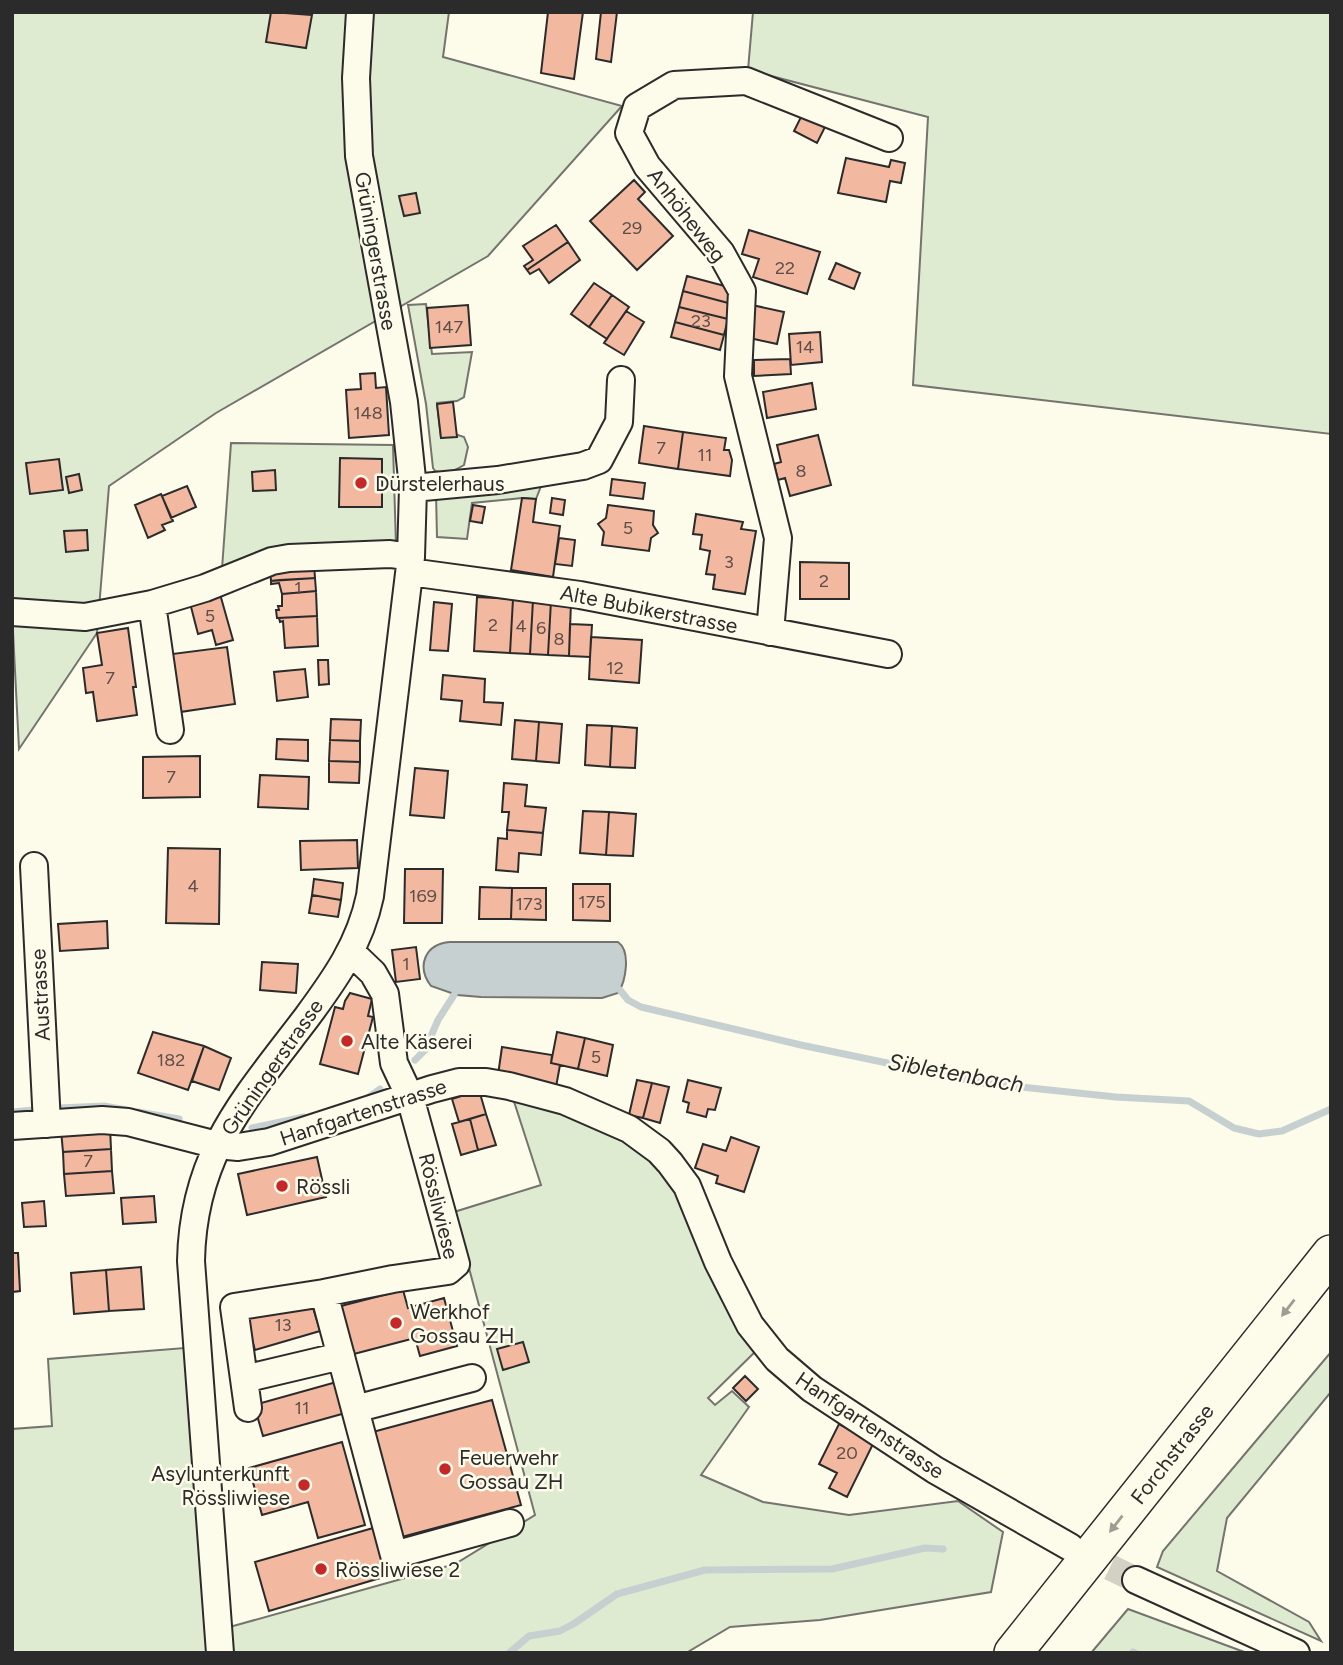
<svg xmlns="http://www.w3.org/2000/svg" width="1343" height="1665" viewBox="0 0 1343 1665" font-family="Figtree,sans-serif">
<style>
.green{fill:#deebd1;stroke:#74746e;stroke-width:2}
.water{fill:#c7d0d0;stroke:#74746e;stroke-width:2}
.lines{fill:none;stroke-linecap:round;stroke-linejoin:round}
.stream{stroke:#c7d0d0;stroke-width:7}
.building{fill:#f2b8a0;stroke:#2b2b2b;stroke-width:2}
.minor-tunnel{stroke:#d3d1c4;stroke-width:26;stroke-dasharray:26 13;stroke-linecap:butt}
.minor-casing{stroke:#2b2b2b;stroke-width:30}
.highway-casing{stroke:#2b2b2b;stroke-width:40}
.minor{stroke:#fdfbea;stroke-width:26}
.highway{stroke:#fdfbea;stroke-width:37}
.oneway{fill:#9e9d94}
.poi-dot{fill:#c62828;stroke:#fdfbea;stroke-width:2.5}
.labels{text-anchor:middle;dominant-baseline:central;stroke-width:5;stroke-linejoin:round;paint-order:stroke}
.number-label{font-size:18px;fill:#5d4e48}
.street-label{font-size:21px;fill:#2b2b2b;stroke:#fdfbea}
.poi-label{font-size:21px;fill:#2b2b2b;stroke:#fdfbea;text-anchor:start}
.water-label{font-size:23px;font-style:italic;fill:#2b2b2b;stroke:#fdfbea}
</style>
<rect width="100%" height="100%" fill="#fdfbea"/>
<path class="green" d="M12,12H449L443,57L622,106L488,256L216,413L109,486L97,633L19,749L12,612Z
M753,12H1331V434L913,385L928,117L748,70Z
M426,304L432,354L472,352L464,397L457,401L437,403L441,438L458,435L464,437L468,447L464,465C454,471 447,475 435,471L433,468L426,404L408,305Z
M231,443L393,445L396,546L222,569Z
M543,481L536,499L522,498L472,503L467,539L437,537L436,494Z
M509,1086L659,1151L763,1344L708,1398L715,1405L732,1391L749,1407L701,1475L763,1502L849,1515L958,1501L1003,1532L991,1592L820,1620L730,1627L686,1653H12V1429L52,1426L48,1359L197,1347L219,1630L455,1564L535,1515L454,1212L541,1185Z
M1331,1352V1392L1227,1518L1217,1571L1309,1622L1321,1641L1157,1567L1163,1551Z
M1128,1609L1247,1653H1091Z"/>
<path class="water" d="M450,942H618C631,951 626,981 618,993L602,998L481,997L457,995L431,986C416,966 425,944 450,942Z"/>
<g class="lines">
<path class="stream" d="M620,990L628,1000L641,1007L801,1045L983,1083L1116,1097L1189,1101L1234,1128L1259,1134L1282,1131L1331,1109
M415,1060L425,1050L438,1020L454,995
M366,1099L380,1089
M59,1108L104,1106L126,1110
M12,1112L34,1110
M138,1112L179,1119
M252,1128L304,1117
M1133,1652L1135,1653
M509,1653L529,1636L560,1631L575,1623L617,1594L705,1570L832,1569L925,1548L943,1549"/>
</g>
<path class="building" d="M271,12L312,15L306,48L266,42Z
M548,12H583L574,79L541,73Z
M601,12H617L611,62L596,59Z
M802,115L825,127L817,143L794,131Z
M846,158L889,167L891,160L905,163L901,183L890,181L886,202L838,193Z
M634,180L645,192L638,199L673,236L637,270L590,221Z
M416,193L420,213L404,216L399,196Z
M556,225L568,242L527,270L524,266L533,260L523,246Z
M749,230L820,252L807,294L753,277L759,259L742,254Z
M568,242L580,260L549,283L539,269L530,274L527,270Z
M836,263L860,273L854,289L829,279Z
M687,276L736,289L732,304L683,291Z
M594,283L612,295L589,327L571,314Z
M683,291L732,304L728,319L679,307Z
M612,295L629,307L604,343L607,339L589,327Z
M468,305L471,345L430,348L427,308Z
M752,305L784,312L777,344L745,337Z
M679,307L728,319L724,335L675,322Z
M626,311L644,322L624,355L604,343Z
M675,322L724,335L720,350L671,337Z
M820,332L822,362L791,365L789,334Z
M790,359L791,374L754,376V360Z
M375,373L376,388L386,387L389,435L349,438L346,390L361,389L360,374Z
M812,383L816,409L767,418L763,392Z
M453,402L457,437L441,438L437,404Z
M644,426L683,432L678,469L639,463Z
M683,432L726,438L724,450H729L732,460L730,476L678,469Z
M818,435L831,485L790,496L785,478L778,480L774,464L781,462L777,445Z
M340,458L382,459V507H339Z
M59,459L63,490L30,494L26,463Z
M275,470L276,490L253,491L252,472Z
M79,474L82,490L69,493L66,477Z
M612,479L645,483L643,499L610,495Z
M187,486L196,507L171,518L162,496Z
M161,494L173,521L162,525L165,530L148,538L135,505Z
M522,498L536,499L533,522L560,526L553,577L511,570Z
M552,498L565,500L563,515L550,513Z
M473,505L485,507L482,523L470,521Z
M608,505L654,511L653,525L658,533L651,538L649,551L602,545L604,532L598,524L606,518Z
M696,514L743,522L741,529L756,531L745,594L713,589L715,575L706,574L710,551L700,549L702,535L693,534Z
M87,530L88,550L66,552L64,531Z
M559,538L575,540L572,566L555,564Z
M800,562L849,563V599H800Z
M314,564L315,578L271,581L270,569Z
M315,578L316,591L282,594L279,583L271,584V581L280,580Z
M316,591L317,616L277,618L276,610H279L278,606H282V594Z
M220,594L233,640L216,645L212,630L198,634L190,603Z
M477,597L513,599L510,653L474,651Z
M513,599L533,600L530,654L510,653Z
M533,600L551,601L548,655L530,654Z
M551,601L571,602L569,656L548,655Z
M434,602L452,604L448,651L430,650Z
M317,616L318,646L285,648L283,621L280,622L279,618Z
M570,624L592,625L590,657L569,656Z
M128,628L136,687H133L137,715L97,721L93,692L86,693L83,668L102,665L97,633Z
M591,637L642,640L639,683L589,679Z
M227,647L235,704L180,712L172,654Z
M318,660H328L329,684L319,685Z
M305,669L308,697L277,701L274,672Z
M443,675L485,679L484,702L503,703L501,725L460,721L462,701L441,699Z
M331,719L361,720L360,741L330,740Z
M515,720L539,722L536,761L512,759Z
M539,722L562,724L559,763L536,761Z
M587,725L612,726L610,767L585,765Z
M612,726L637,728L635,768L610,767Z
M277,739L308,740V761L276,759Z
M330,740L360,741V762L329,761Z
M200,756V797L143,798V757Z
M329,761L360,762L359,783L329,782Z
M415,768L448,771L444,818L410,815Z
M260,775L309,777L308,809L258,807Z
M504,783L527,785L525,806L546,808L543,833L507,830L509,812H502Z
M583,811L609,812L606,855L580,853Z
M609,812L636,814L633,856L606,855Z
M507,830L543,833L541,855L519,853L518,872L496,870L498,838L507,839Z
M357,840L358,868L301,870L300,841Z
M168,848L220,849L219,924L166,923Z
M405,869H443L442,923H404Z
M314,879L343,883L341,900L312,895Z
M573,884H610V921L573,920Z
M480,887L512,888L511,919H479Z
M512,888H546V920L511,919Z
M312,895L341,900L338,917L309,913Z
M107,921L108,948L60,951L58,924Z
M416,947L420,979L396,982L392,950Z
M262,962L298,964L296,993L260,990Z
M350,993L372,999L368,1016L373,1017L358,1074L320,1064L335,1007L343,1009L345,1001Z
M153,1032L204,1046L188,1090L138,1073Z
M557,1032L585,1038L578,1069L551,1063Z
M585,1038L613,1045L607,1076L578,1069Z
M204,1046L231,1058L219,1090L192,1081Z
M502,1047L552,1055L551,1063L560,1065L556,1087L498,1075Z
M637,1080L652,1083L643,1118L629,1115Z
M688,1080L721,1088L715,1110L708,1109L706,1117L687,1112L689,1103L683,1101Z
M652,1083L669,1087L660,1123L643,1118Z
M479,1090L486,1114L459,1122L452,1099Z
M486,1114L496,1145L478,1150L470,1119Z
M470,1119L478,1150L461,1155L452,1124Z
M110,1127L111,1149L63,1152L61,1130Z
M731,1137L759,1147L744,1192L716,1183L718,1176L695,1168L703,1144L726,1151Z
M111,1149L112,1171L64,1174L63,1152Z
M317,1157L326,1197L247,1215L238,1174Z
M112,1171L114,1193L66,1196L64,1174Z
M154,1196L156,1222L123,1224L121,1198Z
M44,1201L46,1226L24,1227L22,1203Z
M12,1253H18L20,1291L12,1292Z
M141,1267L144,1309L109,1311L106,1270Z
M106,1270L109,1311L74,1314L71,1273Z
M403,1290L408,1308L444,1298L457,1346L420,1356L415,1338L350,1355L337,1307Z
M311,1301L320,1331L255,1350L246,1319Z
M523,1342L529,1362L503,1370L497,1349Z
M745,1376L758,1389L746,1401L733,1388Z
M340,1381L349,1412L263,1436L254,1405Z
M492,1400L521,1505L398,1538L369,1433Z
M839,1424L874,1442L847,1497L829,1488L837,1473L819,1464Z
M342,1442L365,1525L318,1538L308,1502L262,1515L249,1468Z
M373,1528L387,1576L269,1611L255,1562Z"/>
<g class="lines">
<path class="minor-tunnel" d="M1075,1550L1136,1580"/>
<g class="minor-casing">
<path id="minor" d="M413,488L498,480L583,466L599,460L619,422L621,380
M410,572L580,595L888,654
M152,604L170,730
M12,612L85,617L152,604L205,588L272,561L289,558L390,554L411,557
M770,632L778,538L738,376L742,291L721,253L647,166L629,133L637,107L674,85L746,81L889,138
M34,866L47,1124
M351,952L373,973L385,994L394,1063L410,1097L456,1264L448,1271L393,1279L324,1293L394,1555L510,1523
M12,1126L102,1120L128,1122L217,1145L238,1147L269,1142L432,1089L459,1082H486L509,1086L565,1101L629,1129L659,1151L670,1163L687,1186L718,1262L750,1325L777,1359L812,1389L935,1470L1070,1547
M324,1293L234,1307L244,1379L341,1356
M244,1379L248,1408
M355,1409L472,1378
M1136,1580L1296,1653
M220,1653L191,1261C193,1153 245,1099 307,1017C335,979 360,944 370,896L411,557L413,488L404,402L359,156L356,78L360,12"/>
</g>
<g class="highway-casing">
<path id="highway" d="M1013,1653L1331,1254"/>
</g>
<use href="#minor" class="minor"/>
<use href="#highway" class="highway"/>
</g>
<defs><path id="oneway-solid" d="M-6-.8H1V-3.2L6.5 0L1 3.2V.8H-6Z" transform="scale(1.75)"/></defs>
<g class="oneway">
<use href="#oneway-solid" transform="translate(1288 1308) rotate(128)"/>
<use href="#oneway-solid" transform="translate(1116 1524) rotate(128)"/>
</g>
<g class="poi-dot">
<circle cx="361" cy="483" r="7"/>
<circle cx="347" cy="1041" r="7"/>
<circle cx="282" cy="1186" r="7"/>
<circle cx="396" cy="1323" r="7"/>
<circle cx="445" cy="1469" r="7"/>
<circle cx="304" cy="1485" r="7"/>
<circle cx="321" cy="1569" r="7"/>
</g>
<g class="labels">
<g class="number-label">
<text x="632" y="228">29</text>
<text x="785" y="268">22</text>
<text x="701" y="321">23</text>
<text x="449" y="327">147</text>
<text x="805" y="347">14</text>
<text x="368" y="413">148</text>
<text x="661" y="448">7</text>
<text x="705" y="455">11</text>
<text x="801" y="471">8</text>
<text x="628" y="528">5</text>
<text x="729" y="562">3</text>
<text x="824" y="581">2</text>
<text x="298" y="588">1</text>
<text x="210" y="616">5</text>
<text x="493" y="625">2</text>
<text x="521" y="626">4</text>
<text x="541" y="628">6</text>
<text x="559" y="639">8</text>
<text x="615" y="668">12</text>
<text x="110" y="678">7</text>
<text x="171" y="777">7</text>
<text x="193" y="886">4</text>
<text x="423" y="896">169</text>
<text x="592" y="902">175</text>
<text x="529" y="904">173</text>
<text x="406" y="964">1</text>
<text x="596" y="1057">5</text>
<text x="171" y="1060">182</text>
<text x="88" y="1161">7</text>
<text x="283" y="1325">13</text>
<text x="302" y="1408">11</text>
<text x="847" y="1453">20</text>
</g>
<g class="street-label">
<text transform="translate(687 215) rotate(52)">Anhöheweg</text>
<text transform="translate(376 251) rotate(80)">Grüningerstrasse</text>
<text transform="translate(649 609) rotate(11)">Alte Bubikerstrasse</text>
<text transform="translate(40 995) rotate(-93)">Austrasse</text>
<text transform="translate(272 1067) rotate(-55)">Grüningerstrasse</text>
<text transform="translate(363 1112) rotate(-18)">Hanfgartenstrasse</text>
<text transform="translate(439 1206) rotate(76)">Rössliwiese</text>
<text transform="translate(870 1425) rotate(34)">Hanfgartenstrasse</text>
<text transform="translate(1172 1454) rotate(-52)">Forchstrasse</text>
</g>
<g class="poi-label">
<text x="375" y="483">Dürstelerhaus</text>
<text x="361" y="1041">Alte Käserei</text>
<text x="296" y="1186">Rössli</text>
<text x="410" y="1311">Werkhof<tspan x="410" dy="24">Gossau ZH</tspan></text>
<text x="459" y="1457">Feuerwehr<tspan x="459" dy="24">Gossau ZH</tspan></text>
<text x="290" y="1473" text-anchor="end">Asylunterkunft<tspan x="290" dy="24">Rössliwiese</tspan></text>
<text x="335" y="1569">Rössliwiese 2</text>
</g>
<g class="water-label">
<text transform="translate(956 1073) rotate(10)">Sibletenbach</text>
</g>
</g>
<rect width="1343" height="1665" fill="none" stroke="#2b2b2b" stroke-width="28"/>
</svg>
